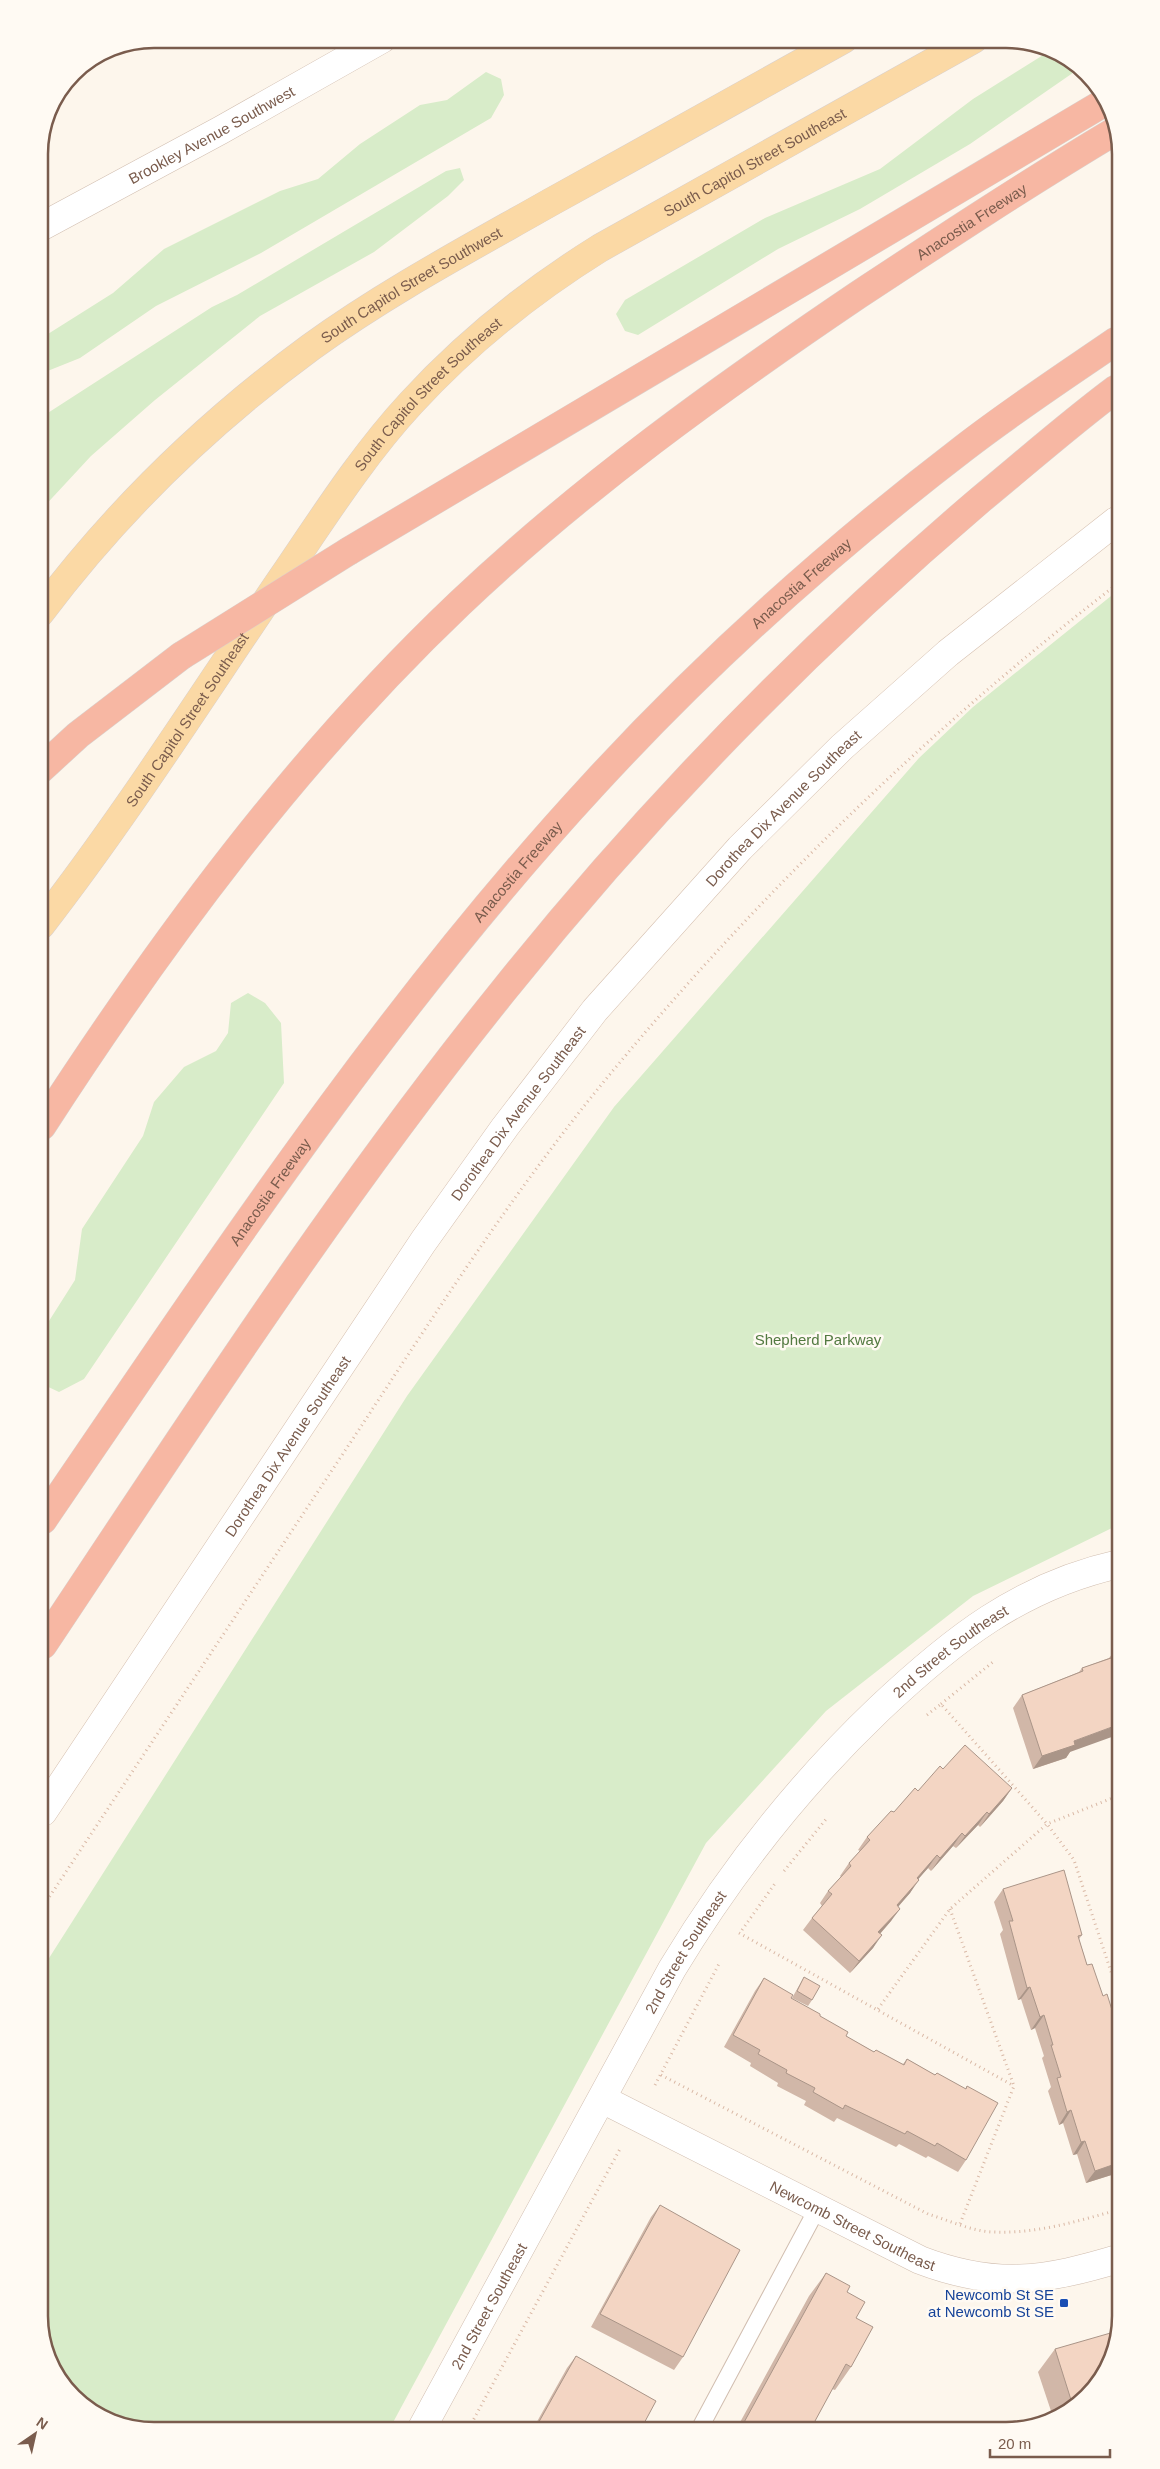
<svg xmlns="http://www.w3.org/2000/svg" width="1160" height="2469" viewBox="0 0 1160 2469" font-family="Arial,sans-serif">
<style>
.green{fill:#d8ecc9}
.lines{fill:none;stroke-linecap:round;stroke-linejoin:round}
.service-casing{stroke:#d1beb0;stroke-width:18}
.minor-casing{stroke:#d1beb0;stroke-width:29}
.secondary-casing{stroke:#d6c0b0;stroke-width:29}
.primary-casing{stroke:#dad1cd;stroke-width:29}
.motorway-casing{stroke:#dad1cd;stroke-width:29}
.path{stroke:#d9b8a5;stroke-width:3;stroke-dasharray:1 4;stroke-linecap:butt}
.service{stroke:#fff;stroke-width:16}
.minor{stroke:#fff;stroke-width:28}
.secondary{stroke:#fff;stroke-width:28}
.primary{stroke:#fbd9a5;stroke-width:28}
.motorway{stroke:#f7b7a3;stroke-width:28}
.motorway-bridge-casing{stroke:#dad1cd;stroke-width:29;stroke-linecap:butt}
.motorway-bridge{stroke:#f7b7a3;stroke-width:28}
.wall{fill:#d1b7a8}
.shaded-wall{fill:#aa9588}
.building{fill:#f3d5c3;stroke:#aa9588}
.transit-dot{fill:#1a4fb4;stroke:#fffaf3;stroke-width:2}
.labels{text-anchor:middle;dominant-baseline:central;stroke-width:5;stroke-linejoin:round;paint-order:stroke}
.street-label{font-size:15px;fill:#7a5c4d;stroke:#fffaf3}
.park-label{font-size:15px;fill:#537a41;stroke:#fffaf3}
.transit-label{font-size:15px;fill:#164399;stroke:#fffaf3;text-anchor:end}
.rim{fill:none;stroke:#7a5c4d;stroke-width:2.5}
</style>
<rect width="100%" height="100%" fill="#fdf6ec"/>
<path class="green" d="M1048,52L1076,62L1080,68L970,144L860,209L778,249L638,335L625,331L616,314L625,300L765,218L880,169L973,99Z
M486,72L501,79L504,95L491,118L261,253L156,306L80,358L40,374V339L113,293L164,249L280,191L318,179L360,144L420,105L447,100Z
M460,168L464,180L448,196L374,252L260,316L155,400L91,456L40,511V418L212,307L237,295L446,171Z
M1116,592L1119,1526L1114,1527L973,1596L826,1711L706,1843L390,2428L146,2430L84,2406L45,2352L44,1966L407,1396L614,1107L919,758L973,707Z
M248,993L265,1003L281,1023L284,1083L84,1379L59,1392L42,1384V1332L75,1280L82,1229L143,1136L154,1102L184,1067L216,1051L228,1033L231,1003Z"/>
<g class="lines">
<g class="service-casing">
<path id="service" d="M701,2426L817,2209"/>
</g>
<g class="minor-casing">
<g id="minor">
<path id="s1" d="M39,228L221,130L382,39"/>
<path id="s2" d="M602,2099L920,2260C996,2289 1045,2281 1121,2258"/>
<path id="s3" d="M422,2428L672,1969C730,1873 798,1786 879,1709C952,1640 1020,1586 1119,1564"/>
</g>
</g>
<g class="secondary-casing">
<g id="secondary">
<path id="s4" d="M43,1812L423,1242L505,1127L595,1010L740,848L842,747L948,653L1116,521"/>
</g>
</g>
<g class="primary-casing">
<g id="primary">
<path id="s5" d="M40,613C116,512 210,421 311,347C387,292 470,248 551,202C649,148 747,93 844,39"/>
<path id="s6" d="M41,925C127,814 203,694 282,578C323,518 362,456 411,403C466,343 531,291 600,248L974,39"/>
</g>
</g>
<g class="motorway-casing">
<g id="motorway">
<path d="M349,551L1105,102"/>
<path d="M41,769L78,735L181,656"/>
<path id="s7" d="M42,1126C163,939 297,758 459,604C581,488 719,389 858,295C943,239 1028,183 1115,131"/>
<path id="s8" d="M43,1520C216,1267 385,1010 594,784C707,661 832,549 964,448C1013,410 1065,376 1116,341"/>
<path d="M43,1645C191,1423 336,1198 504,990C648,810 805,649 980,500C1025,463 1069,424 1116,389"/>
</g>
</g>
<path class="path" d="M941,1704L993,1662
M927,1715L941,1704L1047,1824L1074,1860L1120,1999
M784,1871L827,1818
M44,1905C150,1745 256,1585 362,1425C442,1303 522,1179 616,1067C765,888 932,727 1116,585
M950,1909L1014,2086L960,2224
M742,1930L776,1882
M739,1933L1014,2086
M878,2009L950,1909L1047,1824L1120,1795
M661,2075L928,2214C948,2220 971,2231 992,2232C1037,2234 1078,2221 1121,2209
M655,2085L720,1962
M469,2428L621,2147"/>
<use href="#service" class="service"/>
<use href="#minor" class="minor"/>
<use href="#secondary" class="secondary"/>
<use href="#primary" class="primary"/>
<use href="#motorway" class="motorway"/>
<g class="motorway-bridge-casing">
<path id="motorway-bridge" d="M181,656L349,551"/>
</g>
<use href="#motorway-bridge" class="motorway-bridge"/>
</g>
<path class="wall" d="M1119,1651L1070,1752L1066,1758L1033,1769L1013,1708L1022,1695L1079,1672L1082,1668L1109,1658L1113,1653Z
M943,1769L1012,1788L1003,1801L980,1827L978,1825L956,1848L953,1846L931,1871L928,1868L918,1879L910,1893L898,1907L891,1921L880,1934L873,1948L850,1973L803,1930L812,1918L822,1906L820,1903L828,1891L841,1877L840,1876L849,1863L860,1851L858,1850L867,1837Z
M1003,1889L1082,1935L1079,1939L1087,1965L1117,2026L1113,2032L1121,2064V2172L1086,2183L1077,2154L1073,2155L1063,2123L1059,2125L1048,2091L1051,2087L1042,2058L1044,2056L1035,2028L1031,2030L1021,1999L1018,2000L1000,1934L1003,1930L994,1902Z
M804,1977L812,2000L808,2006L792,1998Z
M764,1978L791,1998L820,2016L846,2036L874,2052L903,2064L907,2059L935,2075L965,2089L967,2086L966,2160L958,2172L928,2156L926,2158L899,2144L896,2147L837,2118L834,2122L804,2105L806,2101L777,2086L778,2083L750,2066L751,2063L724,2047L755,1991Z
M660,2205L683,2357L674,2370L591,2327L651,2217Z
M826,2273L847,2292L856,2318L851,2367L835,2390L832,2389L815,2421L816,2426H738L809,2296Z
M1055,2349L1098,2385L1053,2417L1038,2372Z
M576,2356L642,2427H534L567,2368Z"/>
<path class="shaded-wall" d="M1120,1724V1734L1070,1752L1066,1758L1033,1769L1042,1756L1074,1741Z
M1012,1788L1003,1801L980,1827L989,1814Z
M987,1812L978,1825L956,1848L965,1836Z
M962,1833L953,1846L931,1871L940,1858Z
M937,1855L928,1868L908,1891L917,1878Z
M919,1880L910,1893L888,1918L897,1905Z
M900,1909L891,1921L870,1945L878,1932Z
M882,1935L873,1948L850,1973L859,1961Z
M1030,1987L1021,1999L1018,2000L1027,1988Z
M1044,2015L1035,2028L1031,2030L1040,2017Z
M1117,2026L1108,2039L1112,2028Z
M1071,2110L1063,2123L1059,2125L1067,2112Z
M1085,2141L1077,2154L1073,2155L1081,2142Z
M1121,2162V2172L1086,2183L1095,2171Z"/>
<path class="building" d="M1119,1651L1120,1724L1074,1741L1075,1745L1042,1756L1022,1695L1083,1671L1082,1668L1114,1657L1113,1653Z
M965,1745L1012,1788L989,1814L987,1812L965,1836L962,1833L940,1858L937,1855L917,1878L919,1880L897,1905L900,1909L878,1932L882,1935L859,1961L812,1918L832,1894L828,1891L851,1866L849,1863L870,1840L867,1837L891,1811L894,1812L915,1788L918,1791L940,1766L943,1769Z
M1064,1870L1082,1935L1078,1936L1087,1965L1092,1964L1103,1996L1107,1994L1117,2026L1112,2028L1121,2055V2060L1120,2061L1121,2064V2162L1095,2171L1085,2141L1081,2142L1071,2110L1067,2112L1057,2078L1061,2077L1051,2045H1053L1044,2015L1040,2017L1030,1987L1027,1988L1009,1921H1013L1003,1889Z
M804,1977L820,1986L812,2000L797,1991Z
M764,1978L793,1995L791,1998L820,2014V2016L848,2032L846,2036L874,2052L876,2050L904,2065L907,2059L935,2075L937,2073L966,2089L967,2086L998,2103L966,2160L937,2143L935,2146L907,2131L905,2134L845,2105L843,2109L813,2092L815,2088L786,2073L787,2070L758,2054L760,2050L733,2035Z
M660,2205L740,2250L683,2357L600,2314Z
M826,2273L850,2286L847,2292L865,2302L856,2318L873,2327L851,2367L846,2364L815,2421L816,2426H742Z
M1114,2332L1115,2335L1098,2385L1072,2403L1055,2349Z
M576,2356L656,2401L642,2427H536Z"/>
<rect class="transit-dot" x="1059" y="2298" width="10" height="10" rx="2.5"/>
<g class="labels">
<g class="street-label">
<text stroke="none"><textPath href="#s1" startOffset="196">Brookley Avenue Southwest</textPath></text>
<text stroke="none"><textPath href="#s6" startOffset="1062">South Capitol Street Southeast</textPath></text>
<text stroke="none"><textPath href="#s7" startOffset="1310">Anacostia Freeway</textPath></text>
<text stroke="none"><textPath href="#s5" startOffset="499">South Capitol Street Southwest</textPath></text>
<text stroke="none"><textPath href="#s6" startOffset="658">South Capitol Street Southeast</textPath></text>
<text stroke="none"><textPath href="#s8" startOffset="1209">Anacostia Freeway</textPath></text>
<text stroke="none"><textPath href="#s6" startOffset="252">South Capitol Street Southeast</textPath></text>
<text stroke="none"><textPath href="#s4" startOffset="1250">Dorothea Dix Avenue Southeast</textPath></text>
<text stroke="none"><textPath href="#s8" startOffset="804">Anacostia Freeway</textPath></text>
<text stroke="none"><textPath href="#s4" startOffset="845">Dorothea Dix Avenue Southeast</textPath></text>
<text stroke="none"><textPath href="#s8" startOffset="399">Anacostia Freeway</textPath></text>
<text stroke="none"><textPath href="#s4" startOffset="440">Dorothea Dix Avenue Southeast</textPath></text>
<text stroke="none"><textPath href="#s3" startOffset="948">2nd Street Southeast</textPath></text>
<text stroke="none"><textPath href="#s3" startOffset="544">2nd Street Southeast</textPath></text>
<text stroke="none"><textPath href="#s2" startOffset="281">Newcomb Street Southeast</textPath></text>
<text stroke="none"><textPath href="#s3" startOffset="139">2nd Street Southeast</textPath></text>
</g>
<g class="park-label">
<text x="818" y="1339">Shepherd Parkway</text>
</g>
<g class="transit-label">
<text x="1054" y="2294">Newcomb St SE<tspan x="1054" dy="17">at Newcomb St SE</tspan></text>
</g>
</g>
<path d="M0 0H1160V2469H0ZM154 48H1006A106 106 0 0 1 1112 154V2316A106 106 0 0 1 1006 2422H154A106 106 0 0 1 48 2316V154A106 106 0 0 1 154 48Z" fill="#fffaf3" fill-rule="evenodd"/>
<path class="rim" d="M154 48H1006A106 106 0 0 1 1112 154V2316A106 106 0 0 1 1006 2422H154A106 106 0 0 1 48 2316V154A106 106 0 0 1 154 48Z"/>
<g transform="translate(35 2434) rotate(34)" stroke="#fffaf3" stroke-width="4" paint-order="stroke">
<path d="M0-4L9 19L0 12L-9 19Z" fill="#7a5c4d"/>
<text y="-8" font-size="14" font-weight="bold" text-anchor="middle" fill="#7a5c4d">N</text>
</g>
<path d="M990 2449v8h120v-8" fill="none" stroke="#7a5c4d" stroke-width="2.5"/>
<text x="998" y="2449" font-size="15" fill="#7a5c4d" stroke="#fffaf3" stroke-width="4" paint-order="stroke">20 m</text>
</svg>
